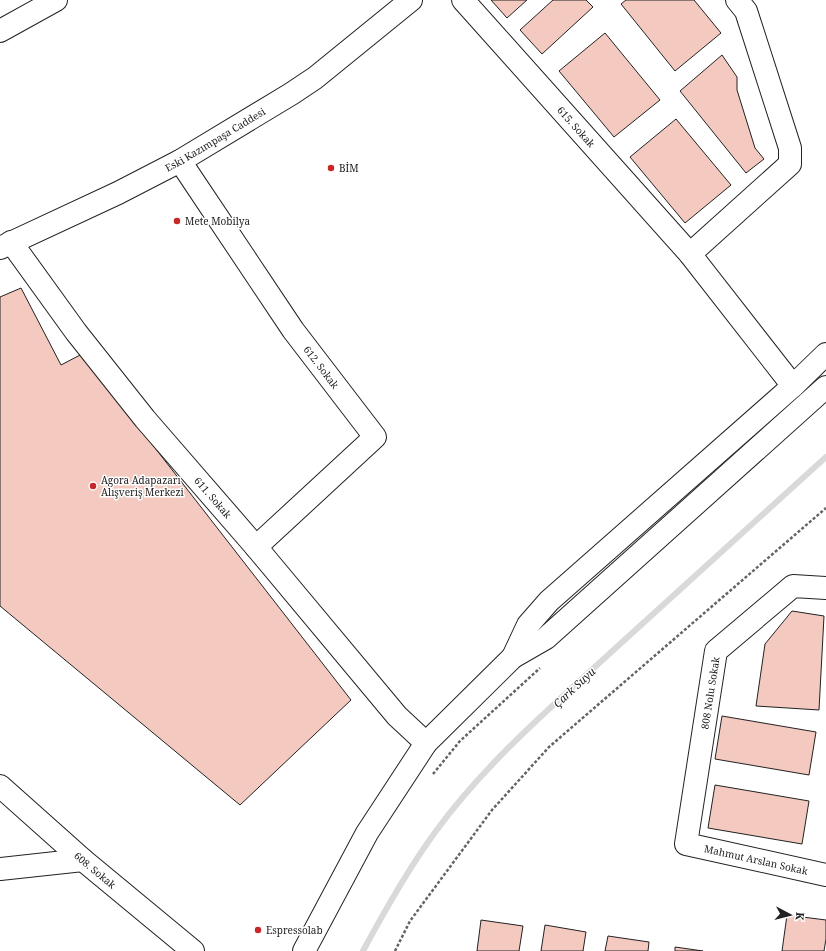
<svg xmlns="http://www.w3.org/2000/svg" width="826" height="951" viewBox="0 0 826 951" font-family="'Noto Serif',serif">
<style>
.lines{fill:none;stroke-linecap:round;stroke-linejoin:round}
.stream{stroke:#d9d9d9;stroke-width:6}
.building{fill:#f3c9c0;stroke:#222}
.minor-casing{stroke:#222;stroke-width:24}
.path{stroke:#646464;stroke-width:2.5;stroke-dasharray:3 2;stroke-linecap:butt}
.minor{stroke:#fff;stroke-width:22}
.poi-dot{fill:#c62828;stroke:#fff;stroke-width:1.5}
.labels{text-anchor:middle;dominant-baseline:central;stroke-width:3;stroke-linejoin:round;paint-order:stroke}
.street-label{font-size:10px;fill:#222;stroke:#fff}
.poi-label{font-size:10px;fill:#222;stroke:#fff;text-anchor:start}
.water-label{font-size:11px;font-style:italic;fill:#222;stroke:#fff}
</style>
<rect width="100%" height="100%" fill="#fff"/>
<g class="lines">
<path class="stream" d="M363,951C385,910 408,869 436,831C484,765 548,710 608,655C680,589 753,523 826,457"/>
</g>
<path class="building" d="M491,0H527L507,18Z
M553,0H586L593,7L542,54L520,30Z
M626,0H694L721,33L675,71L621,4Z
M605,33L660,100L614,137L559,71Z
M722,55L737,77V90L755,148L764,159L746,173L680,91Z
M676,119L731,185L685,223L630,157Z
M21,288L61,365L82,354L351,700L240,805L0,606V297Z
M792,611L824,616L819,710L756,706L765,644Z
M722,716L816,732L809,775L715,759Z
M715,785L809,801L802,844L708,828Z
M787,915L826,920V939L824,951H782Z
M481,920L523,926L519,951H477Z
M545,925L586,932L583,951H541Z
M608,936L649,942L648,951H605Z
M675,947L703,951H675Z"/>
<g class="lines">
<g class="minor-casing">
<g id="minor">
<path id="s1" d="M463,0L690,254L793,386"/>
<path d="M0,31L56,0"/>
<path id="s2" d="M180,161L293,330L375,437L256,547"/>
<path id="s3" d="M11,242L76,332L145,419L256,547L397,716L426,743"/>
<path id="s4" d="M0,248L118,193L180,161L291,94L315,78L411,0"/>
<path d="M690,254L790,164V148L746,11L737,0"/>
<path id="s5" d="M826,588L793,586L716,651L686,844L826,875"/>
<path d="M513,657L528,625L549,601L793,386L826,354"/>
<path id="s6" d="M0,786L83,860L193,951"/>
<path d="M0,869L83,860"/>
<path d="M304,951L367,833L426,743L513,657L546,638L826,387"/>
</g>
</g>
<path class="path" d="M433,774L460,741L540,668
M395,951L410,921L492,810L549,747L826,508"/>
<use href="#minor" class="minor"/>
</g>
<g class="poi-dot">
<circle cx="331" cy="168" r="4"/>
<circle cx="177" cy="221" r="4"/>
<circle cx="93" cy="486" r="4"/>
<circle cx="258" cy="930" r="4"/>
</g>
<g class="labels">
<g class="street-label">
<text stroke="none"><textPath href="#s1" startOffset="170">615. Sokak</textPath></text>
<text stroke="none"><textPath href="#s4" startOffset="241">Eski Kazımpaşa Caddesi</textPath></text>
<text stroke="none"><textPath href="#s2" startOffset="250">612. Sokak</textPath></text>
<text stroke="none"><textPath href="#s3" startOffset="326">611. Sokak</textPath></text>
<text transform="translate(710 693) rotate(-81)">808 Nolu Sokak</text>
<text stroke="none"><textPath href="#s5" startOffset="401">Mahmut Arslan Sokak</textPath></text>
<text stroke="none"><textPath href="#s6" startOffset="127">608. Sokak</textPath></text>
</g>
<g class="poi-label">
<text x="339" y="168">BİM</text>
<text x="185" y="221">Mete Mobilya</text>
<text x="101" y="480">Agora Adapazarı<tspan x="101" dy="12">Alışveriş Merkezi</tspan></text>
<text x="266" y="930">Espressolab</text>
</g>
<g class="water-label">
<text transform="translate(574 687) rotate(-43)">Çark Suyu</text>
</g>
</g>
<g transform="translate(790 915) rotate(97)" stroke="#ffffff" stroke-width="3" paint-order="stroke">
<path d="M0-3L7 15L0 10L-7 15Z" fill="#222222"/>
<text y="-6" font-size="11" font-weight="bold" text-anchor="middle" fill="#222222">K</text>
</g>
</svg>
